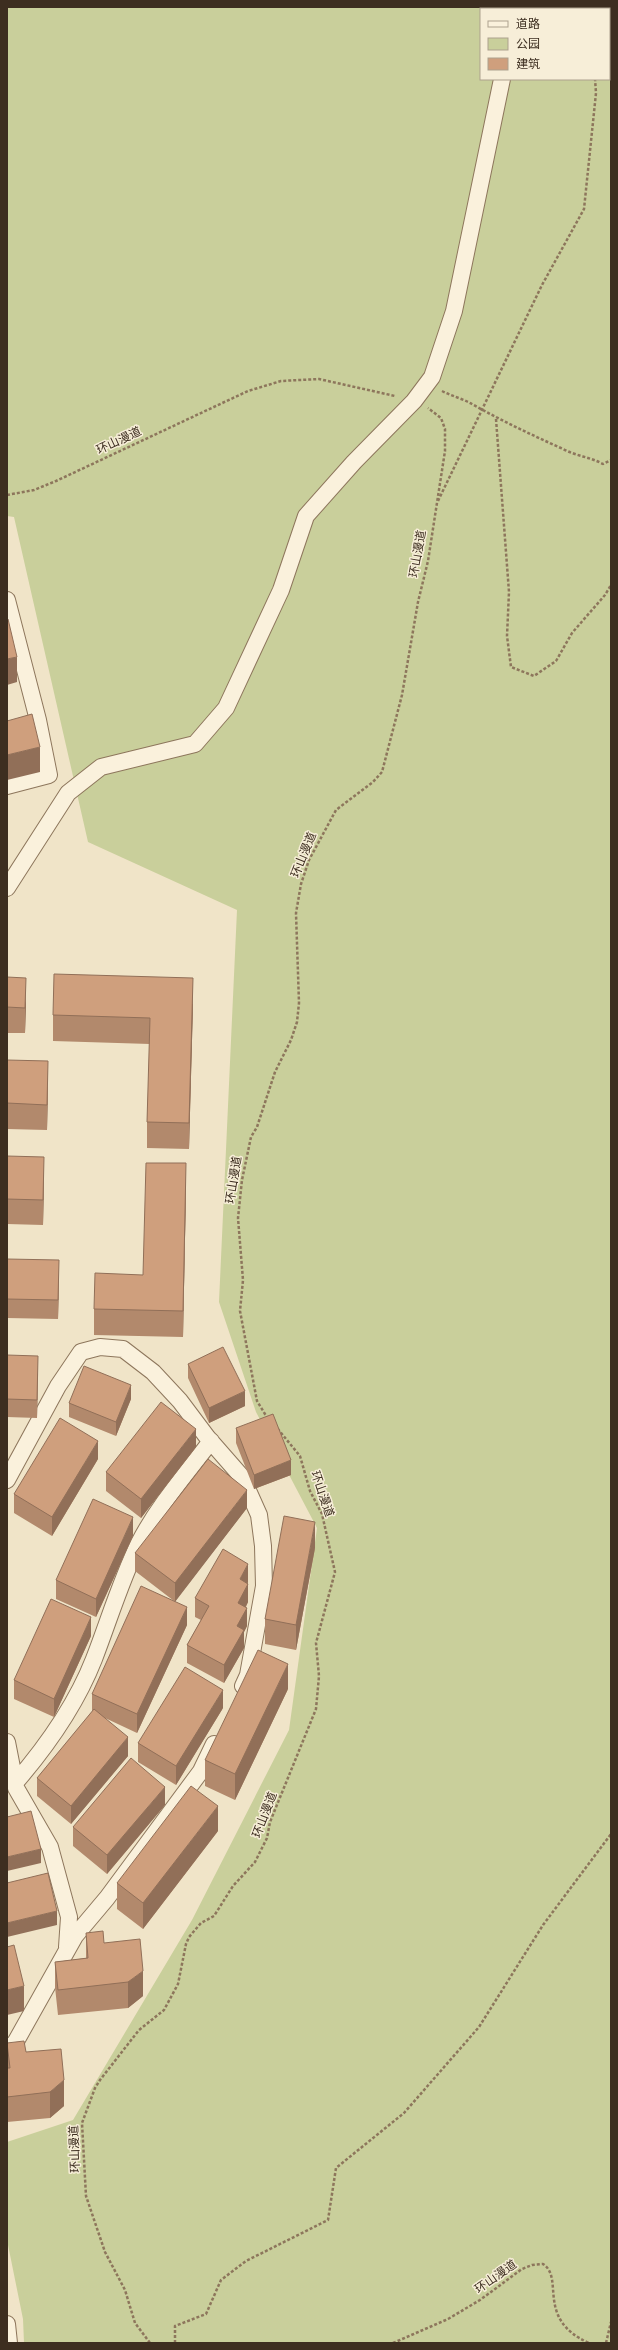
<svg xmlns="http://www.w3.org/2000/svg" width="618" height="2350" viewBox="0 0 618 2350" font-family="Spectral,'Noto Sans SC',serif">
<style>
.green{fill:#c9cf9b;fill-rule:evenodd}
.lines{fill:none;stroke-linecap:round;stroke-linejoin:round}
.minor-casing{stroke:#8d765c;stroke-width:18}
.path{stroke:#8d765c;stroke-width:2.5;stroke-dasharray:3 2;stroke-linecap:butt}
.minor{stroke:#faf1dc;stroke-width:16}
.wall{fill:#b2896c}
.shaded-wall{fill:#916f58}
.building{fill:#cf9f7d;stroke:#916f58}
.labels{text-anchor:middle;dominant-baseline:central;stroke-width:3;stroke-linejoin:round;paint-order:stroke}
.street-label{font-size:12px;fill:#3d2e20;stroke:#f7eed8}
</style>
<rect width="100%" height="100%" fill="#f0e4c8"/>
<path class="green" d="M7,7H611V2343H24L23,2319L7,2240V2142L73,2120L192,1920L289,1730L317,1528L256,1412L219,1302L237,910L88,842L14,517L7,516ZM481,9H609V79H481Z"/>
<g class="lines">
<g class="minor-casing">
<path id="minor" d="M518,9V7
M7,600L38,720L49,775L7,786
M7,888L68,793L101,767L195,744L226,708L281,590L306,516L354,462L414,401L432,377L454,311L502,79
M7,1480L58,1386L81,1352L100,1347L123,1349L153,1372L180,1401L207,1437L242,1477L259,1515L263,1546L264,1586L248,1675L243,1686
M7,1742L16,1788L50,1847L69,1917L67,1947
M15,1783C47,1746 76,1705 94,1659C109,1620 121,1580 139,1543C158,1506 186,1474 211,1441
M7,2049L15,2043L75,1936L107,1898L201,1771L214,1744
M7,2324L9,2343"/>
</g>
<path class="path" d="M592,7V9
M442,391C452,396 463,399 472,404C502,421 532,435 563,449C576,456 590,457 603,464L611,460
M496,419L509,592L507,636L511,667L534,676L556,661L572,633L605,595L611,585
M7,495L34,490L56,481L248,391L281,381L319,379L395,396
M438,501L542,285L584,209L596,93L595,79
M268,1419L257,1401L240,1311L243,1280L238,1218L242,1180L251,1137L257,1127L275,1072L291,1040L297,1022L299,1003L296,913L301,884L309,860L336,810L373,782L382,772L402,695L418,602L428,561L445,451V429L441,418L428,408
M150,2343L135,2323L125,2290L105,2252L86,2196L82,2123L95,2088L100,2080L139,2030L164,2010L178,1984L186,1944L189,1937L201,1923L214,1916L233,1886L255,1862L267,1838L270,1822L316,1709L319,1676L316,1643L335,1572L322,1514L310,1491L300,1456L277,1428
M175,2343V2326L206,2314L221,2280L246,2261L328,2220L336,2168L404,2113L479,2027L543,1925L611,1834
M393,2343L448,2319L480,2300L522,2269L532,2265L543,2264C565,2278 535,2319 589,2343
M606,2343L611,2322"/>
<use href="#minor" class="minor"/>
</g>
<path class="wall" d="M7,977L26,1003L25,1033H7Z
M193,1004L189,1149L147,1148V1122L150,1044L53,1041V1015Z
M7,1060L48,1087L47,1130L7,1129Z
M7,1156L44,1182L43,1225L7,1224Z
M186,1189L183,1337L94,1335V1309L143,1275Z
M7,1259L59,1279L58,1319L7,1318Z
M7,1355L38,1374L37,1418L7,1417Z
M188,1364L245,1406L209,1423L188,1378Z
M131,1399L116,1436L69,1417V1403Z
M236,1428L291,1475L254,1489L236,1443Z
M196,1447L141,1518L106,1491V1472Z
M98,1459L52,1536L14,1513V1494Z
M247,1508L175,1601L187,1625L137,1733L105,1718L128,1756L71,1824L37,1796V1778L92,1712V1694L174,1601L135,1571V1553Z
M133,1536L96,1617L56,1599V1580Z
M315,1548L296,1650L265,1644V1619Z
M248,1582V1602L246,1607L247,1626L244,1632V1648L224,1683L187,1663V1645L201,1620L195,1617V1598Z
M91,1636L54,1717L14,1699V1680Z
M288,1689L235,1800L205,1786V1760Z
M223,1708L176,1785L138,1762V1743Z
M165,1805L107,1874L73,1846V1827Z
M218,1831L143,1929L117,1909V1883Z
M86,1933L104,1943L143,1996L128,2008L58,2015L55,1987V1962L86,1958Z
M7,2043L26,2052L64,2106L50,2118L7,2122Z"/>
<path class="shaded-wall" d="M17,657V682L7,685V659Z
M40,747V772L7,780V755Z
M26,978V1003L25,1033V1008Z
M193,978V1004L189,1149V1123Z
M48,1061V1087L47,1130V1105Z
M44,1157V1182L43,1225V1200Z
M186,1163V1189L183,1337V1311Z
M59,1260V1279L58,1319V1300Z
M38,1356V1374L37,1418V1400Z
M131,1385V1399L116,1436V1422Z
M245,1391V1406L209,1423V1408Z
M196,1429V1447L141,1518V1499Z
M98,1441V1459L52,1536V1517Z
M291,1460V1475L254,1489V1475Z
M247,1490V1508L175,1602V1583Z
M133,1517V1536L96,1617V1599Z
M315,1522V1548L296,1650V1625Z
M248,1564V1582L240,1598V1579Z
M248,1584V1602L238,1621V1603Z
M187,1607V1625L137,1733V1714Z
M247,1608V1626L244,1632V1648L224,1683V1665L237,1626Z
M91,1617V1636L54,1717V1699Z
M288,1664V1689L235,1800V1774Z
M223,1690V1708L176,1785V1766Z
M128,1737V1756L71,1824V1806Z
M165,1787V1805L107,1874V1855Z
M218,1806V1831L143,1929V1903Z
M41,1849V1863L7,1871V1857Z
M57,1911V1925L7,1937V1923Z
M143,1971V1996L128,2008V1982Z
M24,1986V2011L7,2015V1990Z
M64,2080V2106L50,2118V2092Z"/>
<path class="building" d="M7,619H8L17,657L7,659Z
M32,714L40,747L7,755V721Z
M54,974L193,978L189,1123L147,1122L150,1018L53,1015Z
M7,977L26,978L25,1008L7,1007Z
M7,1060L48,1061L47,1105L7,1103Z
M7,1156L44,1157L43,1200L7,1199Z
M146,1163H186L183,1311L94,1309L95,1273L143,1275Z
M7,1259L59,1260L58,1300L7,1299Z
M223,1347L245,1391L209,1408L188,1364Z
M7,1355L38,1356L37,1400L7,1399Z
M84,1366L131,1385L116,1422L69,1403Z
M161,1402L196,1429L141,1499L106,1472Z
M273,1414L291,1460L254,1475L236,1428Z
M60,1418L98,1441L52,1517L14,1494Z
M208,1459L247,1490L175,1583L135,1553Z
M93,1499L133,1517L96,1599L56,1580Z
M284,1516L315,1522L296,1625L265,1619Z
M223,1549L248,1564L240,1579L248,1584L238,1603L247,1608L237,1626L244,1630L224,1665L187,1645L209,1606L195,1598Z
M141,1586L187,1607L137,1714L92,1694Z
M51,1599L91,1617L54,1699L14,1680Z
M258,1650L288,1664L235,1774L205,1760Z
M185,1667L223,1690L176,1766L138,1743Z
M94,1709L128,1737L71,1806L37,1778Z
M131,1758L165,1787L107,1855L73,1827Z
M191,1786L218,1806L143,1903L117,1883Z
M31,1811L41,1849L7,1857V1817Z
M48,1873L57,1911L7,1923V1883Z
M103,1931L104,1943L140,1939L143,1971L128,1982L58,1990L55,1962L88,1958L86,1933Z
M14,1945L24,1986L7,1990V1947Z
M24,2041L26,2052L61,2049L64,2080L50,2092L7,2097V2068H10L7,2043Z"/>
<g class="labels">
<g class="street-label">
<text transform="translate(119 441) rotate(-25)">环山漫道</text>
<text transform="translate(418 554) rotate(-80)">环山漫道</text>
<text transform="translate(304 855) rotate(-68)">环山漫道</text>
<text transform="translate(234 1180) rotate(-81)">环山漫道</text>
<text transform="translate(322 1494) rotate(71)">环山漫道</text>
<text transform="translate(265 1815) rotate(-69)">环山漫道</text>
<text transform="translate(75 2149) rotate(-92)">环山漫道</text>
<text transform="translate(496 2277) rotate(-35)">环山漫道</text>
</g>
</g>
<rect width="618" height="2350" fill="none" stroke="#3d2e20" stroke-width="16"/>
<rect x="480" y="8" width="130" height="72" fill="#f7eed8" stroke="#ada18e"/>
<rect x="488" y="21" width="20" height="6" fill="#faf1dc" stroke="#ada18e"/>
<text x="516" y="28" font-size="12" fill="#3d2e20">道路</text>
<rect x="488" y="38" width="20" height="12" fill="#c9cf9b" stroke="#ada18e"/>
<text x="516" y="48" font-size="12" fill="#3d2e20">公园</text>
<rect x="488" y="58" width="20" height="12" fill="#cf9f7d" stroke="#ada18e"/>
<text x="516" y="68" font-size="12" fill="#3d2e20">建筑</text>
</svg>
